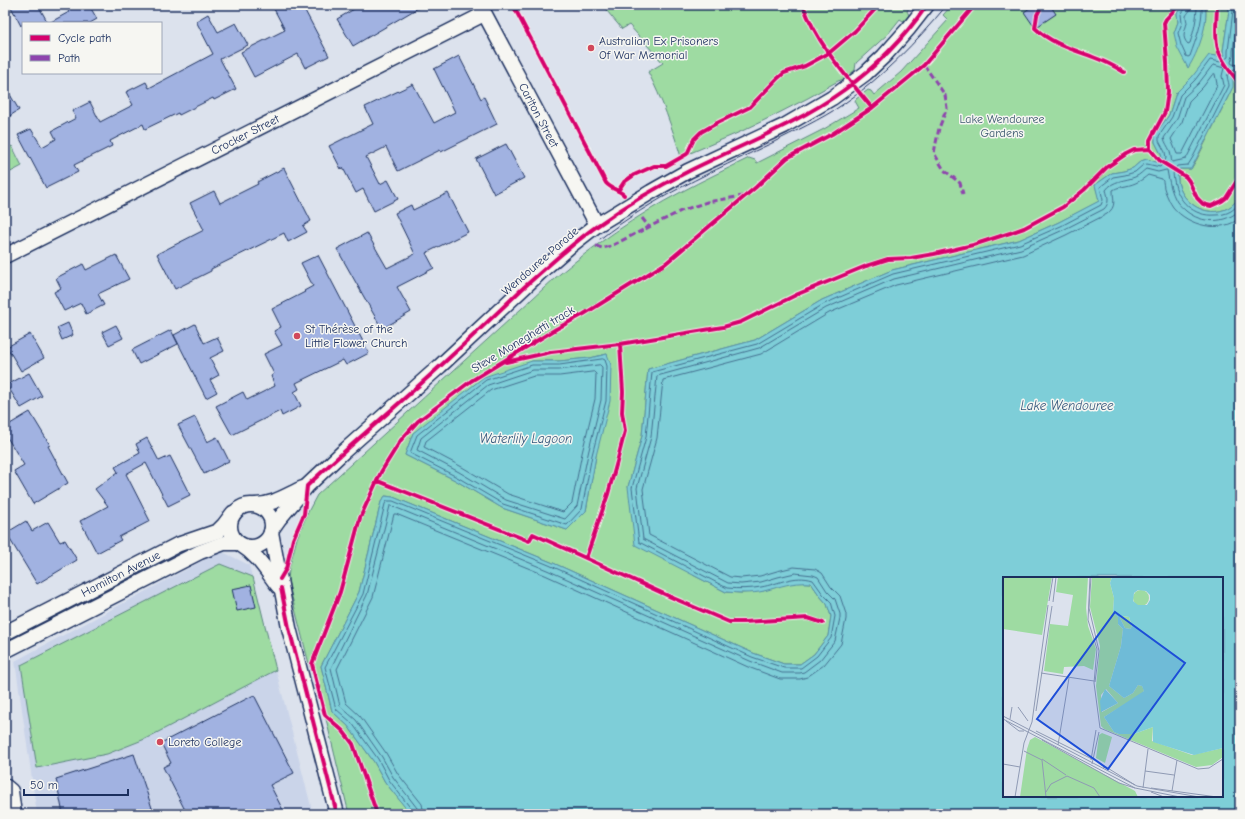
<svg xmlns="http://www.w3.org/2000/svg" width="1245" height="819" viewBox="0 0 1245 819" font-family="'Comic Neue',sans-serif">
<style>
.built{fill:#cad4e9}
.green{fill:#9edba2;stroke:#5c8580;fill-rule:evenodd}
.water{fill:#7eced8;stroke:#568ea7;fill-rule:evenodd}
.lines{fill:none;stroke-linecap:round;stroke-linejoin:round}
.shore{stroke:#436f8f;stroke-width:1}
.building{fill:#a1b2e1;stroke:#1b2f5e}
.minor-casing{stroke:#1b2f5e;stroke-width:17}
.minor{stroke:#f6f6f2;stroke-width:14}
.tram{stroke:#1b2f5e;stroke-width:1}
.quiet{stroke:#8e44ad;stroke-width:3;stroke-dasharray:6 3;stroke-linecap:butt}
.cycleway-casing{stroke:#f6f6f2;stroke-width:6}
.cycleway{stroke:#d6006c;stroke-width:4}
.poi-dot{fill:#d1495b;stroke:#f6f6f2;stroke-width:1.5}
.labels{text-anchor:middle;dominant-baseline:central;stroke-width:3;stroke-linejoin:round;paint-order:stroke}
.poi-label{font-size:12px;fill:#1b2f5e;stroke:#f6f6f2;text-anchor:start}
.street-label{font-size:12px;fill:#1b2f5e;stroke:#f6f6f2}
.park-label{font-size:12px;fill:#3c5a6f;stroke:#f6f6f2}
.water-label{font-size:13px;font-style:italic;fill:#34577c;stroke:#f6f6f2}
.inset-road{fill:none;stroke:#8f9ab4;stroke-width:1}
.view{fill:#1d4ed8;fill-opacity:0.15;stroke:#1d4ed8;stroke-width:2}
.inset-edge{fill:none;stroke:#1b2f5e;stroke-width:2}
</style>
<rect width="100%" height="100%" fill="#dce2ed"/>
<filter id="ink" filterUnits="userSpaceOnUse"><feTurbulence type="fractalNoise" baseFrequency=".025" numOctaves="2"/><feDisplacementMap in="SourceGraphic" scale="8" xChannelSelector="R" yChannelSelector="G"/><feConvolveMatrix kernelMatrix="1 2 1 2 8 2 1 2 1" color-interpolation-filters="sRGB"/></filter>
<g filter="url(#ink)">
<path class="built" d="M221,551L249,565L313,814H37L15,661Z"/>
<path class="green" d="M602,5H911L907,11L909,15L906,19L903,21L900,19L888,34L856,63L855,70L844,79L838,81L808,98L773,116L740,132L681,157C672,127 662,99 648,72L663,63L629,25L622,29Z
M952,5H1184L1177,13L1178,22L1174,33L1191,62C1198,45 1209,24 1205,5H1223L1224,6L1228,7L1229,11L1223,51L1225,55L1192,77L1176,93L1169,115L1155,135V142L1161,154L1162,158L1159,163L1147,159L1141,161L1133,168L1124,171L1112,173L1095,185L1100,201L1059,222L1019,240L892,270L822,300L755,340L648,369L642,436L628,487L693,575L726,592L741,593L763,591L781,585L796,582L811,583L820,596L827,604L831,616L828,636L814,654L800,664H784L753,653L551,562L393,497L385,496L381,502L359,592L321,666L332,711L348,726L374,762L385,782L411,814H349L327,723L308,660L288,581L289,569L297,538L309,510L317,495L555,278C594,245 636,216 681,192C703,180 727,169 749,158L755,160L757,163L824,129L859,108L855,101L856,99L868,90L871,91L874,95L901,72L948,20L943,15ZM607,354L596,456L586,511L567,530L502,508L455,480L405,455L413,433L532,361H559L590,358Z
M1235,72L1240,78V198C1236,201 1232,206 1228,208C1207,219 1181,203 1178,181C1178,175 1177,174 1179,169H1191L1197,159L1228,97C1231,89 1235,84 1231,76Z
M12,146L22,166L5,175V150Z
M220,564L253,577L276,670L145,739L107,754L37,768L21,665Z"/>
<path class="water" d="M1184,5H1205C1209,23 1198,53 1188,68L1177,47L1174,33L1178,22L1177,13Z
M1223,5H1240V78L1235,72L1231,76L1233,81V87L1191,169H1179C1176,174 1178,175 1178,181C1181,203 1207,219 1228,208C1232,206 1236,201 1240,198V814H411L408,811L385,782L374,762L348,726L332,711L321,666L359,592L381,502L385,496L393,497L551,562L753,653L784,664H800L814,654L828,636L831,616L827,604L820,596L811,583C790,582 783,586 764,591C752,594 738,593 726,592L635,545L628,487L642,436L648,369L755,340L822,300L892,270L1019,240L1059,222L1099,201L1095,185L1112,173L1124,171L1133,168L1141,161L1147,159L1159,163L1162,159L1161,154L1155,142V135L1169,115L1176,93L1192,77L1209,55L1217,56L1220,58L1225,55L1223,51L1229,11L1228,7L1223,6ZM1004,578H1222V796H1004Z
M607,354L611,365L610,401L596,456L586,511L567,530L502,508L455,480L405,455L413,433L484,377L532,361H559L590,358Z"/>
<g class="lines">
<path class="shore" d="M1187,5L1186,8L1181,14L1182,23L1178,33L1181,45L1186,56L1188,57L1190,56C1196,39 1203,23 1202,5
M1192,5C1191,11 1188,12 1186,16C1186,19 1187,21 1187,23C1185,31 1181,37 1188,44L1190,43C1194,31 1197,18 1197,5
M1236,5L1238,12L1233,51V56L1231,62L1232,64L1240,65
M1214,65L1224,68L1222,76L1224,85L1186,159L1172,162C1171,159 1171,155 1170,151C1168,146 1165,143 1164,138L1177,119L1184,97L1199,83L1212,66Z
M1240,72L1237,69H1234L1228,74C1226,78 1229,81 1229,86L1193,157L1188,165L1177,166C1172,172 1173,174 1174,180C1177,201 1194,217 1215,215C1220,215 1226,214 1231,211C1234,209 1237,206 1240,203
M1215,74L1217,84L1215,90L1183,152L1182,154H1177L1171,139L1182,122L1189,101L1203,87L1212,75Z
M603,359L605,360L607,366L606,401L592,455L582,509L567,525L503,504L457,477L410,453L417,435L486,380L532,365H559Z
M600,365L602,367L601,400L588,454L577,506L565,519L506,500L459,472L417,450L421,438L488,385L533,370H559Z
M594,372L596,374L595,399L582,453L572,503L563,512L508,494L462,467L424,447L426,441L491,390L534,376H559Z
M413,814L412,810L389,780L378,759L352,723L336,709L325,667L363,594L385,504L387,501H393L549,565L752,657L784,668H801L817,656L831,638L835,616L831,602L823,594L813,580C794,574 779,584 761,587C750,589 738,589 727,588L639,542L632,488L646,437L652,372L757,344L824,304L893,274L1020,244L1061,226L1101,205L1103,200L1100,187L1113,177L1125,175L1135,172L1143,165L1147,164L1160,167L1165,161L1166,158L1165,152L1159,141V136L1172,117L1180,95L1195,80L1210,60L1221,62L1228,57V51L1233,11L1231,5
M418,814L417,808L393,777L382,757L356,720L340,706L331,668L367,595L390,506H392L547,570L750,661L782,673H800L804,672L820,660L835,641L840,618V614L835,599L827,591L818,577L813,575L795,573L778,577L761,582L741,584L728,583L643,539L637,488L651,437L657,376L759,348L826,308L894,279L1021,249L1063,230L1104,209C1110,203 1108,197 1106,190C1113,180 1125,181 1135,177C1140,175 1143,171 1146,169L1158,172L1166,170H1167C1169,181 1171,192 1177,202C1180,206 1183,208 1186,211C1202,224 1225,224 1240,210
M424,814L422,804L398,774L386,753L360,716L346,703L337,669L373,597L394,514H396L545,575L748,667L780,679H800L807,677L824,665L841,644L846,619V614L840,596L831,587L822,573L815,569L794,567L777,571L760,576L741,578L730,577L649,535L643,489L657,438L663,380L761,354L829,313L896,285L1023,255L1066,235L1107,214C1117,206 1113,201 1113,190C1118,187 1121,187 1126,186C1135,184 1141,181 1148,175L1162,179C1164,182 1163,187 1165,191C1167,196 1170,203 1173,207C1188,226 1221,234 1240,218"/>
</g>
<path class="building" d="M10,5H38L48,23H23L21,26Z
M65,5H89L97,19L90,23H49L69,12Z
M282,5H302L329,56L305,68L298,54L254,77L241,52L285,30L274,9Z
M361,5H423L353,46L337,19Z
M1034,5H1050L1056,14L1035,28L1024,12Z
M208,14L218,32L236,23L248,45L220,59L236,89L214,100L213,98L179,115L178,113L145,129L143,124L110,141L112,146L74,165L78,172L46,188L18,135L31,129L42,147L56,139L52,131L76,118L72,111L90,102L100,122L133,105L126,92L146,82L149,88L213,54L196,21Z
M459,56L481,99L484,97L497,124L441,152L440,150L398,171L386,147L366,157L380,184L388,180L398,199L374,211L363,189L356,193L343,168L341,169L329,146L373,124L365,107L413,84L434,123L455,112L434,69Z
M5,86L19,110L5,119Z
M506,144L524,178L494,194L476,159Z
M284,168L311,221L303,226L307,232L288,242L284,233L211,269V271L175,289L157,254L204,230L190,203L214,191L220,203L258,184L257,182Z
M448,193L468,232L426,253L434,268L397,287L411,312L382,329L337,249L367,233L387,268L415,254L395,213L411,205L413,210Z
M116,255L129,279L98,294L104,305L86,314L81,303L64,311L54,292L61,288L56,278L83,264L86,270Z
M318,255L369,353L346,365L343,360L296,383L299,389L294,392L301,406L282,416L280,411L232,435L216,406L243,392L247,400L275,386L271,376L274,374L264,354L282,345L274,331L281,327L272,309L305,292L304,291L313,286L301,263Z
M68,323L73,335L62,340L57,328Z
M195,324L204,343L217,337L224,351L210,358L219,375L210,380L217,392L206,398L174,335Z
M116,325L123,338L109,345L102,332Z
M171,330L178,344L139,364L132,350Z
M30,334L44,358L21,371L7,347Z
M29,373L42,396L21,408L7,385Z
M30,412L50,445L48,446L68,483L33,504L14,471L24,465L5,434V427Z
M195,417L207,442L217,437L229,461L204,474L178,425Z
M147,438L159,461L170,456L190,495L168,506L146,463L126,474L150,521L119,537L121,540L97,553L80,521L108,506L95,489L118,472L115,467L140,453L136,444Z
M26,521L32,531L48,522L60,542L65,540L77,560L37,584L6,533Z
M251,585L256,607L237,611L232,589Z
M254,695L294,773L270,785L285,814H187L163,767L171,763L161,743Z
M134,754L154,814H63L56,779Z"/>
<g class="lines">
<g class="minor-casing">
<g id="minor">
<path id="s1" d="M480,5L597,225"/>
<path id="s2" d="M5,256L484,14"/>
<circle cx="251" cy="526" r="21"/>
<path d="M255,505C273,505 287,495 303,488"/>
<path d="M272,529L279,519L307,486L343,452L440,366L547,266L570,246L597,225L651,192L688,171L784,126L832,98L866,73L884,56L909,28L927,5"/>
<path d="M271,532L289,628L337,814"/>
<path d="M241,545C258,555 267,572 279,587"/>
<path id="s3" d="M5,633L177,545L218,531L224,525L233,513"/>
<path d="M5,651L200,552L224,543H238"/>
<path d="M5,786L11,791L14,814"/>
</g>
</g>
<use href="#minor" class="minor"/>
<path class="tram" d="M600,239C652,198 713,171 772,143C795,131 820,120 842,105C882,78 916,42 947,5"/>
<path class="quiet" d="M924,65L945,95L947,108L939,128L934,153L944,170L960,183L963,194
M642,218L649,227
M596,246L602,248L611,246L683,210L707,202L743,196"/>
<g class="cycleway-casing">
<path id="cycleway" d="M513,5L606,183C611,189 619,190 624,195
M803,5C817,44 846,76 872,108
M1042,5L1037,15L1035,28C1052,44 1072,49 1093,57C1104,61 1114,66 1124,72
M1217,5C1217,19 1214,35 1218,49C1222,62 1232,74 1240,84
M1150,149L1160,161L1186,177L1189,181L1197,198L1203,204L1211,206L1222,201L1226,198L1240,176
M618,191L624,182L634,175L654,166H666L687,154L694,139L701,132L717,123L750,107L777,79L784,73L805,66L829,53L855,31L879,5
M506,362L551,352L620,344L723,327L741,322L798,294L866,266L888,259L911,258L934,254L973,245L1010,233L1024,228L1063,207L1084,190L1107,167L1126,154L1134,150L1150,149V140L1165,112L1168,92L1167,62L1164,23L1166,19L1179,5
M378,481L529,541L533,534L673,598L729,622H743L808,618L823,623
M586,558L608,494L618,458L625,431L622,412L623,392L620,344
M280,579L286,569L293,539L304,514L307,486C353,442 402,402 449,358C473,336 497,313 521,290C546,268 570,245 597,226C626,205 657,187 689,171C741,145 797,124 844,90C876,67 904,38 927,5
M281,588L289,628L337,814
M377,814L353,744L343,731L325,715L312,664L340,592L360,518L381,472L401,440L418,421L471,381L556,329L584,314L666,263L756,187L787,158L832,134L872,108L911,76L924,65L975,5"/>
</g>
<use href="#cycleway" class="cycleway"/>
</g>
</g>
<g class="poi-dot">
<circle cx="591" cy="48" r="4"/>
<circle cx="297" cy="336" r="4"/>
<circle cx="160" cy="742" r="4"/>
</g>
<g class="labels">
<g class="poi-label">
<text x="599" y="41">Australian Ex Prisoners<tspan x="599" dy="14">Of War Memorial</tspan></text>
<text x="305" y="329">St Thérèse of the<tspan x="305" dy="14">Little Flower Church</tspan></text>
<text x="168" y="742">Loreto College</text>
</g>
<g class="street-label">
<text stroke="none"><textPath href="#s1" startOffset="125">Carlton Street</textPath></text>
<text stroke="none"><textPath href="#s2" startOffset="269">Crocker Street</textPath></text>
<text transform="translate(540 261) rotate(-41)">Wendouree Parade</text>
<text transform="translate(523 339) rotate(-31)">Steve Moneghetti track</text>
<text stroke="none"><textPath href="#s3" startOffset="130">Hamilton Avenue</textPath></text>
</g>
<g class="park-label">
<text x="1002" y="119">Lake Wendouree<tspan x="1002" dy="14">Gardens</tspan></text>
</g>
<g class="water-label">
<text x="1067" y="405">Lake Wendouree</text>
<text x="526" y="438">Waterlily Lagoon</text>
</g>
</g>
<g transform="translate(1003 577)">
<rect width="220" height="220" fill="#dce2ed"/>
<path d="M0,0H49L39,58L0,52ZM55,0H85L83,31L85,49L93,72L90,93L81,89L61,90L60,97L41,94L47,47L65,49L70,18L53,15ZM89,0H109L107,6L111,21L110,36L115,40V47L120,52L118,69L106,109L121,121L130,116L135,108L139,109L141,113L140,116L101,140L111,155L116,157H131L150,150L149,164L189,178L220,171V180L209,188L193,190L101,152L98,149L93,109L97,69L87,30ZM103,112L115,126L99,135L98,118ZM130 21a8 8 0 1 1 16 0a8 8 0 1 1-16 0ZM120,39L126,40L129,49L127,52L122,51L117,41ZM99,156L109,160L102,186L93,181L96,158ZM32,160L132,214L135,220H17L24,172L27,163Z" fill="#9edba2" fill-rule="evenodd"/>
<path d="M109,0H220V171L191,178L150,165V150L131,157H116L111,155L101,140L141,114L139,109L135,108L130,116L121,121L106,109L118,69L120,52L115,47V40L110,36L111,21L107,6ZM135,13L143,14L147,18V23L144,28H135L130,24L131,16ZM120,39L126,40L129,49L127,52L122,51L117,41ZM102,112L115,126L98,135L97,124Z" fill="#7eced8" fill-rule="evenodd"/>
<path class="inset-road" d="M87,0L85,43L94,72L91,106L97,151M88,0L86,31L96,74L92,105M46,24L50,0M50,25L53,0M38,96L91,104M15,130L25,144M33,134L49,29M0,139L134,209L196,220M0,142L132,211L177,220M7,142L9,130M3,144L16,154H21M97,151L195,192L206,191L220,182M33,154L89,182M39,163L116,206L132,211M55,168L66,101M21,174L39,183L43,220M39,182L63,198M88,183L93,153M0,187L17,190M89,187L96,155M100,191L103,190L132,208M142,194L171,198M140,211L145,172M148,211L214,220M169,214L174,183M43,215L48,207L64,199L91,211L97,220M148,215L161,220M12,220L21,166L29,145L45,28"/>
<path class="view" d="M112,35L182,86L105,192L34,142Z"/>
<rect width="220" height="220" class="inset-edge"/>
</g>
<rect width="1245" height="819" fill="none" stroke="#f6f6f2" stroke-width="20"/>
<rect x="10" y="10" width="1225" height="799" fill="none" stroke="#1b2f5e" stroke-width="1.5" filter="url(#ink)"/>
<rect x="22" y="22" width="140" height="52" fill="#f6f6f2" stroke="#9ea6b7"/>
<rect x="30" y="35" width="20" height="6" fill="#d6006c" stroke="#9ea6b7"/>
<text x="58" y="42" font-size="12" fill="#1b2f5e">Cycle path</text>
<rect x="30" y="55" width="20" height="6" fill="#8e44ad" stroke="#9ea6b7"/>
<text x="58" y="62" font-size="12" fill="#1b2f5e">Path</text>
<path d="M24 789v6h104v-6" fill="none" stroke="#1b2f5e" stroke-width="2"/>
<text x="30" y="789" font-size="12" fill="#1b2f5e" stroke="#f6f6f2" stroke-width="3" paint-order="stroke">50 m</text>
</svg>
